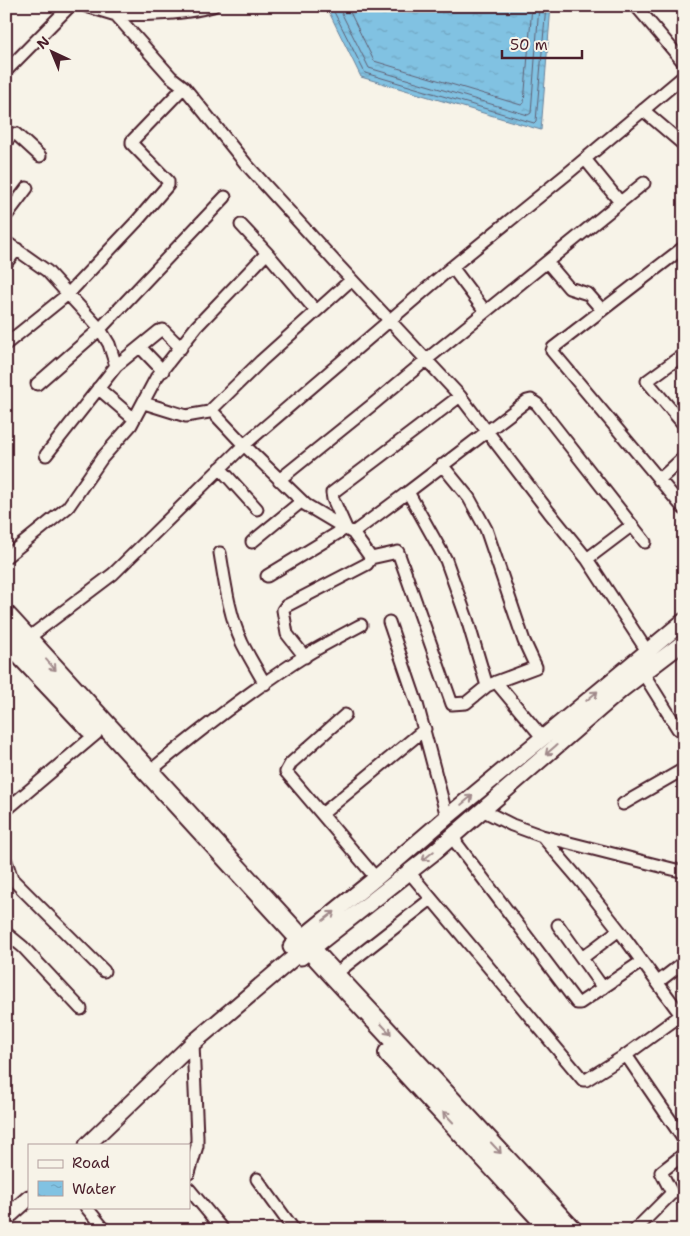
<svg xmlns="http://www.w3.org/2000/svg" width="690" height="1236" viewBox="0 0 690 1236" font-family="'Shantell Sans',sans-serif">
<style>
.water{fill:url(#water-ripples);stroke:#6b8199}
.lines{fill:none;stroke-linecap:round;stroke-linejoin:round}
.shore{stroke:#606074;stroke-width:1}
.minor-casing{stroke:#4a1f2b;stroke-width:15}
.tertiary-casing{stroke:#4a1f2b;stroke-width:19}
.trunk-casing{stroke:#4a1f2b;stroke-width:24}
.minor{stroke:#f7f3e8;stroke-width:11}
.tertiary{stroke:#f7f3e8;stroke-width:15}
.trunk{stroke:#f7f3e8;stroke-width:20}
.oneway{stroke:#a0898a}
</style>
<defs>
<pattern id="water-ripples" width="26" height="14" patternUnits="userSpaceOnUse" patternTransform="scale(1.25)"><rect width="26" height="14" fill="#81c2e2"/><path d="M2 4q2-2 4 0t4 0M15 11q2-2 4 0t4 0" fill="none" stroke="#71a6c2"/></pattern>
</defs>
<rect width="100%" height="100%" fill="#f7f3e8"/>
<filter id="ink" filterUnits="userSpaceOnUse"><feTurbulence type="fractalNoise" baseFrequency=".02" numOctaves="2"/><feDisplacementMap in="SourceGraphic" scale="10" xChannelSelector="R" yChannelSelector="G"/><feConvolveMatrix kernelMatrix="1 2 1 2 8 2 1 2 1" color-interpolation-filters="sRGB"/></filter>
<g filter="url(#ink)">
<path class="water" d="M326,6H551L541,130L361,77Z"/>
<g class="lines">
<path class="shore" d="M331,6L365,73L534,123L536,121L546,6
M338,6L369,68L528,115L531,113L539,6
M347,6L374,61L521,105L524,103L532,6"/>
<g class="minor-casing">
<path id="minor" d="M86,6L116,15L171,77L184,87L246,164L337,264L460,396L549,512L587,559L647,651
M636,6L684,63
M116,15C149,14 181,15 213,6
M6,71L70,6
M643,110L684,145
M6,142L12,134H16L40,156
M585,159L620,202
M6,216L27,188
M6,242L47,271L100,329L109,344L116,366L159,331L163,330L181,348
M684,247L553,348L552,351L684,509
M267,253L316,311
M547,262L569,288L588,294L602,310
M6,263L17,249
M452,267L485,311
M6,344L68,294L137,221L168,185V181L132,144V141L184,87
M140,347L163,371
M684,354L647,381L684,425
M37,384L100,329L225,197
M98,388L134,419
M144,403L186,416L209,412L261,361L351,280
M46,455L116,366
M442,465L469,498L486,529L524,641L536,667L496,682
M220,468L257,509
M279,480L372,405L426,360L644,183
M659,480L684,457
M408,492L353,533L306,505L244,445L452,267L567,174L684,76
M252,542L302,501
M220,553C225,583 229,615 242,643C249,657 257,670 265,684
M6,557L68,507L102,458L131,425L156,378L197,326L267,253L241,225
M371,558L398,552L452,704L466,703L487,686
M587,559L632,525
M267,576L346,528L333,499L332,493L460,396
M389,622L417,704L447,817
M27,639L113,574L244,445L211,410
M305,657L287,634L283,610L286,606L367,564L371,558L353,533
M643,673L678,729L684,724
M345,715L291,763L286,772L376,878
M542,737L496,682L487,686L467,619L446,560L408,492L527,401L531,400L537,404L645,542
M149,772C200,730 252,689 308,654C325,644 344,634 361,625
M623,804L684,769
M6,810L96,734
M482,810L512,825L542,836L583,884L619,930L684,1019
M322,814L425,729
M454,835L457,844L577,1003H580L641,962
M542,836L684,872
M6,861L12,879L104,971
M409,872L583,1080H586L626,1055L681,1015
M558,925L603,988
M6,933L23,947L81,1009
M582,958L619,930
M334,975L431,899
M658,982L684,962
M626,1055L684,1140
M189,1173L197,1146V1137L193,1043
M257,1179L294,1230
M189,1189L223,1230
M86,1207L105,1230
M635,1230L672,1193L661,1172L684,1154"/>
</g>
<g class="tertiary-casing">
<path id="tertiary" d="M291,947L376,878L447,817L684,621
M301,957L432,854L621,690L684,642
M87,1145L193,1043L298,954
M6,1216L11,1214L29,1198
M6,1229L7,1230"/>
</g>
<g class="trunk-casing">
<path id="trunk" d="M6,616L334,975L571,1230
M6,639L90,728
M389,1053L552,1230"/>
</g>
<use href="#minor" class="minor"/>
<use href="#tertiary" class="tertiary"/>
<use href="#trunk" class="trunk"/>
</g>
<defs><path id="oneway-shaft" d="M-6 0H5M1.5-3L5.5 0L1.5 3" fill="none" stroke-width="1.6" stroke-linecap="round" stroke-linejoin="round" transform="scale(1.25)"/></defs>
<g class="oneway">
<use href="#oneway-shaft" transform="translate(51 665) rotate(48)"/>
<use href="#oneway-shaft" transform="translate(592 696) rotate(-40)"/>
<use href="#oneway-shaft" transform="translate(551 750) rotate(139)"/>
<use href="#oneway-shaft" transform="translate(467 800) rotate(-40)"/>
<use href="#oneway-shaft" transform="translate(428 856) rotate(141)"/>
<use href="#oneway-shaft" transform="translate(329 916) rotate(-38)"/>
<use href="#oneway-shaft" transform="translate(386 1029) rotate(47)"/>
<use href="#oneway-shaft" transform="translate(448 1117) rotate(-133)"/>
<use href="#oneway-shaft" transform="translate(496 1148) rotate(47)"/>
</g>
</g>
<rect width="690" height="1236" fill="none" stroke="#f7f3e8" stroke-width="25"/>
<rect x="12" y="12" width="665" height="1211" fill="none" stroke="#4a1f2b" stroke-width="2" filter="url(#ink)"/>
<rect x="28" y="1144" width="162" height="65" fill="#f7f3e8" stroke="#b29e9c"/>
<rect x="38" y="1160" width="25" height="8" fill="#f7f3e8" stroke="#b29e9c"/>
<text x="72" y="1168" font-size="15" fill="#4a1f2b">Road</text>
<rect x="38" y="1181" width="25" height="15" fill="url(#water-ripples)" stroke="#b29e9c"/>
<text x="72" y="1194" font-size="15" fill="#4a1f2b">Water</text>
<g transform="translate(52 52) rotate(316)" stroke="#f7f3e8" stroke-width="4" paint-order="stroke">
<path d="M0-4L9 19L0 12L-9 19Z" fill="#4a1f2b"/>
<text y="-8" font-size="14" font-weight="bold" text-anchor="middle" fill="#4a1f2b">N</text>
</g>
<path d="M502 50v8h80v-8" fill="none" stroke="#4a1f2b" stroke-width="2.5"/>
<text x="510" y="50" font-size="15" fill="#4a1f2b" stroke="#f7f3e8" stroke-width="4" paint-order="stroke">50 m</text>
</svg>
